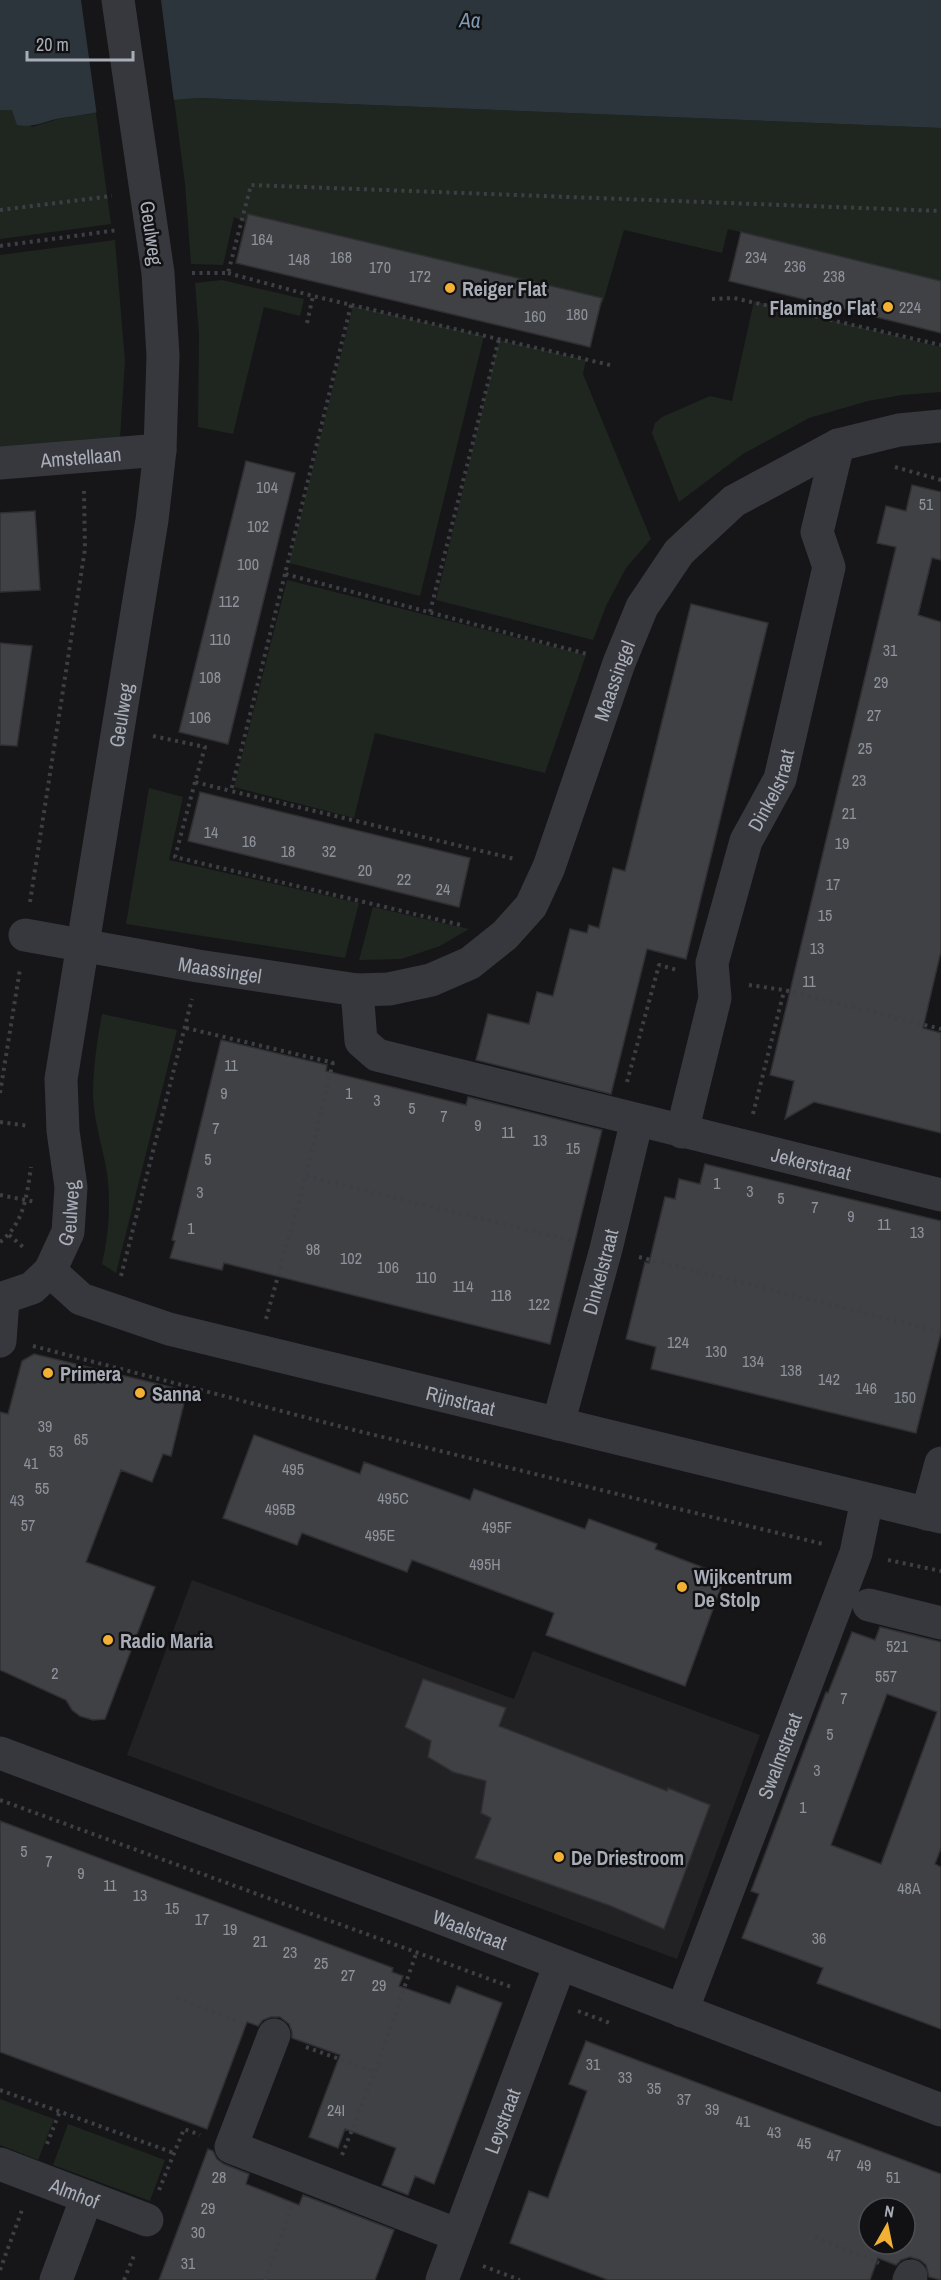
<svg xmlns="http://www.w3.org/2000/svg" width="941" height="2280" viewBox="0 0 941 2280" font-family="'Archivo Narrow',sans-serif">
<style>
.built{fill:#222225}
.green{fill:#1e261f}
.water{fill:#2c353c}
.pier{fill:#161618}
.building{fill:#404145;stroke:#303034;stroke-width:1.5;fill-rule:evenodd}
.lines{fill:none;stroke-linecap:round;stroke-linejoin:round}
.path{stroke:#3d3f44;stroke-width:4;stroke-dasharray:3 4.5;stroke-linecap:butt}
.minor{stroke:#37383d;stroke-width:33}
.poi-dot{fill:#f2b134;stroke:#111113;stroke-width:2}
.labels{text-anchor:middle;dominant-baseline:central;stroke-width:5;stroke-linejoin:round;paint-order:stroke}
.number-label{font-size:16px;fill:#8e929b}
.street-label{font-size:20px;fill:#a8adb8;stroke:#111113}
.poi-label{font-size:20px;font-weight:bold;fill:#a8adb8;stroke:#111113;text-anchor:start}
.water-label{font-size:21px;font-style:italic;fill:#7f9bb3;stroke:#111113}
</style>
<rect width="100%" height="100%" fill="#161618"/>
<path class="built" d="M192,1580L514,1699L533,1651L760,1735L677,1959L127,1755Z"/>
<path class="green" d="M201,98L941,128V281L728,229L722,253L624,230L603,302L596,307L246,223L234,217L223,265L191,264L185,184L174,99Z
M12,109L32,127L58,119L96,113L111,224L0,239V110Z
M115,240L125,361L120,439L0,448V255Z
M222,280L304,299L300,316L264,307L233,434L198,427L199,334L195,283Z
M754,301L941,347V392L902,395L868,401L809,418L743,454L679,502L652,433L655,423L662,417L710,396L732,401Z
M353,306L484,336L420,596L289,563Z
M499,340L586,360L583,374L651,539L626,568L606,606L593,640L436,600Z
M287,580L586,655L545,773L375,733L354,818L234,787Z
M149,788L183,797L169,860L359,903L345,958L126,924Z
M373,907L469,929L440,946L401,959L359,960Z
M102,1014L177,1030L116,1273L102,1264C109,1234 111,1204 107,1173C103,1148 94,1122 93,1096C93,1068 97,1041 102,1014Z
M0,2099L54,2119L38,2160L0,2145Z
M68,2124L165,2160L150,2201L53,2165Z"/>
<path class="water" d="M0,0H941V128L201,98C154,99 108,112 62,118C43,121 37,128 17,125L12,110H0Z"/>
<path class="pier" d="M81,0H161L174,102L97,116Z"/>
<path class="building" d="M248,214L602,298L590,347L236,263Z
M741,232L941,281V333L729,281Z
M246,461L295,473L228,744L179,732Z
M912,485L941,492V560L932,558L918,615L941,622V951L923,1028L941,1033V1133L814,1102L785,1119L794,1081L770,1075L896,547L877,543L886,506L906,511Z
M35,511L40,590L0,592V513Z
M691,604L768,623L686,959L647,949L611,1094L476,1060L488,1014L529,1024L537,992L553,996L570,929L587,933L589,925L599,928L613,868L625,871Z
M0,643L32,646L17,746L0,745Z
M200,792L470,858L459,907L188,841Z
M221,1040L327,1065L326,1071L466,1105L468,1097L602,1130L550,1344L224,1263L222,1270L170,1258L175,1241L172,1240Z
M705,1164L941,1221V1333L916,1433L651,1369L656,1347L626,1339L645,1262L649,1263L665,1197L675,1199L679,1179L700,1184Z
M34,1354L187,1391L171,1456L163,1454L152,1482L121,1470L86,1562L155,1587L105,1719L93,1720L80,1716L72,1710L66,1700L0,1670V1412L8,1414L22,1361Z
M254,1435L360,1474L364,1462L470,1500L474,1489L585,1529L589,1519L657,1544L655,1549L725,1576L685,1686L546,1635L554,1613L412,1560L407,1572L302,1533L297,1545L223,1518Z
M880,1627L941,1642V1848L935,1864L941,1867V2029L817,1983L823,1968L742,1938L759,1894L751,1891L826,1692L828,1693L852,1632L875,1640ZM887,1694L937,1712L881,1864L831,1845Z
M423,1679L506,1708L499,1726L667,1791L668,1788L710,1805L664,1929L611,1906L475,1858L491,1818L481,1813L486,1781L453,1772L428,1757L431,1741L405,1727Z
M0,1821L393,1968L392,1972L403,1976L399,1986L450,2004L457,1986L502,2003L434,2184L415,2176L408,2195L382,2185L396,2148L345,2129L338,2148L309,2137L340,2055L292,2038V2032L289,2024L280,2017H271L263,2020L258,2026L247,2022L207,2129L0,2052Z
M586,2041L941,2174V2280L929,2277L926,2265L920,2260L910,2257L901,2260L896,2265L878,2258L870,2280H608L510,2243L529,2191L548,2198L587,2091L569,2084ZM869,2208H905V2244H869Z
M208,2149L213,2151L217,2159L224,2164L249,2174L246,2184L299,2205L303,2195L394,2230L375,2280H159Z"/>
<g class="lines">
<path class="path" d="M0,210L112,196
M0,246L118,230
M192,273H228L251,185L941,211
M228,273L313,296L610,365
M712,299L734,298L941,345
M351,305L285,574L587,654
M307,323L313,296
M895,467L941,480
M285,574L231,791L515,859
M430,612L499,339
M153,736L205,747L195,782L231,791
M195,782L175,857L461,925
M30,902L85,549L84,491
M749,985L784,990L941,1029
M186,1028L334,1063
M627,1082L659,965L677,970
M0,1093L20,969
M753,1114L784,991
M0,1122L29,1126
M306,1176L573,1241
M0,1195L36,1202
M9,1235L23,1247
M0,1242C24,1224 27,1194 31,1167
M639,1257L941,1332
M121,1276L192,999
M266,1319L306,1176L333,1062
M33,1346L354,1430L823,1544
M888,1560L941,1571
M0,1800L514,1988
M177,1998L242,2023
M578,2011L610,2023
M306,2047L375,2072
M0,2090L174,2153
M47,2144L60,2111
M342,2155L375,2072L417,1951
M159,2190L184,2129L200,2135
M815,2237L879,2263
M483,2266L520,2280
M0,2270L22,2210
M124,2280L135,2253
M265,2280L292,2206"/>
<g class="minor">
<path id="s1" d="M0,463L160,450"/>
<path id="s2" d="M25,935L198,966L357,990L389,989L431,980L470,963L505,935L531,906L549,867L619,663L642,607L679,552L734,501L838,445L899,430L941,426"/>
<path id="s3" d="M357,990L361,1041L377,1055L941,1195"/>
<path id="s4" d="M682,1132L715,998L712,963L746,841L780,779L829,567L817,532L838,445"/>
<path id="s5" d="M50,1271L81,1299L169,1329L941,1517"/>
<path id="s6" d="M0,1299L32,1288L50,1271L68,1232L71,1187L63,1131L61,1079L152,520L160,450L163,356L158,273L118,0"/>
<path d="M0,1341L3,1299"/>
<path id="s7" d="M558,1424L606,1249L637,1120"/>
<path d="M927,1514L941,1463"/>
<path d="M869,1605L941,1623"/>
<path id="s8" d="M0,1753L431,1914L941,2110"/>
<path id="s9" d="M682,2011L856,1553L867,1500"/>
<path d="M274,2035L231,2147L458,2235"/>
<path id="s10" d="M0,2164L147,2220"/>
<path d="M56,2280L87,2197"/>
<path id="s11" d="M442,2280L560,1964"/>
<path d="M909,2280L911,2276"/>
</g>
</g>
<g class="poi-dot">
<circle cx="450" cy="288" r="6"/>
<circle cx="888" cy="307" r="6"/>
<circle cx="48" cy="1373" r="6"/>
<circle cx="140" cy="1393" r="6"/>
<circle cx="682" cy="1587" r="6"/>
<circle cx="108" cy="1640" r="6"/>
<circle cx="559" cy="1857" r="6"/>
</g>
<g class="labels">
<g class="number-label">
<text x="262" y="239">164</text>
<text x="341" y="257">168</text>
<text x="756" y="257">234</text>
<text x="299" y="259">148</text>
<text x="795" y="266">236</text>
<text x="380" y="267">170</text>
<text x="420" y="276">172</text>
<text x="834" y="276">238</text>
<text x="910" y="307">224</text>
<text x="577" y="314">180</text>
<text x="535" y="316">160</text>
<text x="267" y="487">104</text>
<text x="926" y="504">51</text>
<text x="258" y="526">102</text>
<text x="248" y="564">100</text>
<text x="229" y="601">112</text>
<text x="220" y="639">110</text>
<text x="890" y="650">31</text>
<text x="210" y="677">108</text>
<text x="881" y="682">29</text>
<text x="874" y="715">27</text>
<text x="200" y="717">106</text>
<text x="865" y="748">25</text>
<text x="859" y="780">23</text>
<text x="849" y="813">21</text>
<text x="211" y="832">14</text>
<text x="249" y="841">16</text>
<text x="842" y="843">19</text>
<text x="288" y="851">18</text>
<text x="329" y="851">32</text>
<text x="365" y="870">20</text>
<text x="404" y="879">22</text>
<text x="833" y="884">17</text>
<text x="443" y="889">24</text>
<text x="825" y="915">15</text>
<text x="817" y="948">13</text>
<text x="809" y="981">11</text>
<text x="231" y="1065">11</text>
<text x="224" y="1093">9</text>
<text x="349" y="1093">1</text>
<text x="377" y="1100">3</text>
<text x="412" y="1108">5</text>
<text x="444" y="1116">7</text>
<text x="478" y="1125">9</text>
<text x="216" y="1128">7</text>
<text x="508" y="1132">11</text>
<text x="540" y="1140">13</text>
<text x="573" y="1148">15</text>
<text x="208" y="1159">5</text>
<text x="717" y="1183">1</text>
<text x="750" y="1191">3</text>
<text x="200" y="1192">3</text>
<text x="781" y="1198">5</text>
<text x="815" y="1207">7</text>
<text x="851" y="1216">9</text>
<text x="884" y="1224">11</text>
<text x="191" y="1228">1</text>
<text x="917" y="1232">13</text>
<text x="313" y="1249">98</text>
<text x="351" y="1258">102</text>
<text x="388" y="1267">106</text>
<text x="426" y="1277">110</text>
<text x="463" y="1286">114</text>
<text x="501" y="1295">118</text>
<text x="539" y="1304">122</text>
<text x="678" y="1342">124</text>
<text x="716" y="1351">130</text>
<text x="753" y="1361">134</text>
<text x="791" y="1370">138</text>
<text x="829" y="1379">142</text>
<text x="866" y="1388">146</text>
<text x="905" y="1397">150</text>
<text x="45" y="1426">39</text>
<text x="81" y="1439">65</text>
<text x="56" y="1451">53</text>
<text x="31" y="1463">41</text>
<text x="293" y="1469">495</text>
<text x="42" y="1488">55</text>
<text x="393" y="1498">495C</text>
<text x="17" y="1500">43</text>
<text x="280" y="1509">495B</text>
<text x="28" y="1525">57</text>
<text x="497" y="1527">495F</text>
<text x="380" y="1535">495E</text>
<text x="485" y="1564">495H</text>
<text x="897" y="1646">521</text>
<text x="55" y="1673">2</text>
<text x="886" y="1676">557</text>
<text x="844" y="1698">7</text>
<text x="830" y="1734">5</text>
<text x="817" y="1770">3</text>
<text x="803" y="1807">1</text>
<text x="24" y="1851">5</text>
<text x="49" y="1861">7</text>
<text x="81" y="1873">9</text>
<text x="110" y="1885">11</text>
<text x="909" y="1888">48A</text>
<text x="140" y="1895">13</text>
<text x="172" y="1908">15</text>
<text x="202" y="1919">17</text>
<text x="230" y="1929">19</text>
<text x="819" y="1938">36</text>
<text x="260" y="1941">21</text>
<text x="290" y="1952">23</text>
<text x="321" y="1963">25</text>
<text x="348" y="1975">27</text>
<text x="379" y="1985">29</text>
<text x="593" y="2064">31</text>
<text x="625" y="2077">33</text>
<text x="654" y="2088">35</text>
<text x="684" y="2099">37</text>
<text x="712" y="2109">39</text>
<text x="336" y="2110">24I</text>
<text x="743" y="2121">41</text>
<text x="774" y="2132">43</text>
<text x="804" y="2143">45</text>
<text x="834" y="2155">47</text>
<text x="864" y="2165">49</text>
<text x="219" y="2177">28</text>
<text x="893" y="2177">51</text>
<text x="208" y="2208">29</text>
<text x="198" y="2232">30</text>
<text x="188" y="2263">31</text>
</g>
<g class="street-label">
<text transform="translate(152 233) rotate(82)">Geulweg</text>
<text stroke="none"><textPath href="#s1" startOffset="81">Amstellaan</textPath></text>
<text stroke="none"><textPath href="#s2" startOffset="778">Maassingel</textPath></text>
<text stroke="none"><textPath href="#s6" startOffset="624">Geulweg</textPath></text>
<text stroke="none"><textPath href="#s4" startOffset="357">Dinkelstraat</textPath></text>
<text stroke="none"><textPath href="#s2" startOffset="198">Maassingel</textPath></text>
<text stroke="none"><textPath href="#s3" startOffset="520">Jekerstraat</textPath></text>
<text stroke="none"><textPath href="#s6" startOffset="120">Geulweg</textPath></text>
<text stroke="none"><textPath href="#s7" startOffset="158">Dinkelstraat</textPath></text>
<text stroke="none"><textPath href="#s5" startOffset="435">Rijnstraat</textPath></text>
<text stroke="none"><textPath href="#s9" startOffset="273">Swalmstraat</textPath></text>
<text stroke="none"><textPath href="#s8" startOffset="502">Waalstraat</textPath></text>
<text stroke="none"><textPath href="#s11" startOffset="170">Leystraat</textPath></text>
<text stroke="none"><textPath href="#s10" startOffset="80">Almhof</textPath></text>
</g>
<g class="poi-label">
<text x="462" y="288">Reiger Flat</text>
<text x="876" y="307" text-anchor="end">Flamingo Flat</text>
<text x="60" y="1373">Primera</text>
<text x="152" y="1393">Sanna</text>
<text x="694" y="1576">Wijkcentrum<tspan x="694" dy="23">De Stolp</tspan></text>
<text x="120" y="1640">Radio Maria</text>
<text x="571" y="1857">De Driestroom</text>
</g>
<g class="water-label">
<text transform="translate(470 20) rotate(1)">Aa</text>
</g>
</g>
<g transform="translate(887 2226) rotate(9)"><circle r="28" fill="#111113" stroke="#4d4f55" stroke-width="1.5"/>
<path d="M0-4.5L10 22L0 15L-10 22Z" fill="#f2b134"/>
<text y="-9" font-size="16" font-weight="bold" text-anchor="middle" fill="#a8adb8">N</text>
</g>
<path d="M27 51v9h106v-9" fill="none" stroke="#a8adb8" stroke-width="3"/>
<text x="36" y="51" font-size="18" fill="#a8adb8" stroke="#111113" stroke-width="4.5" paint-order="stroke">20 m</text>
</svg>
